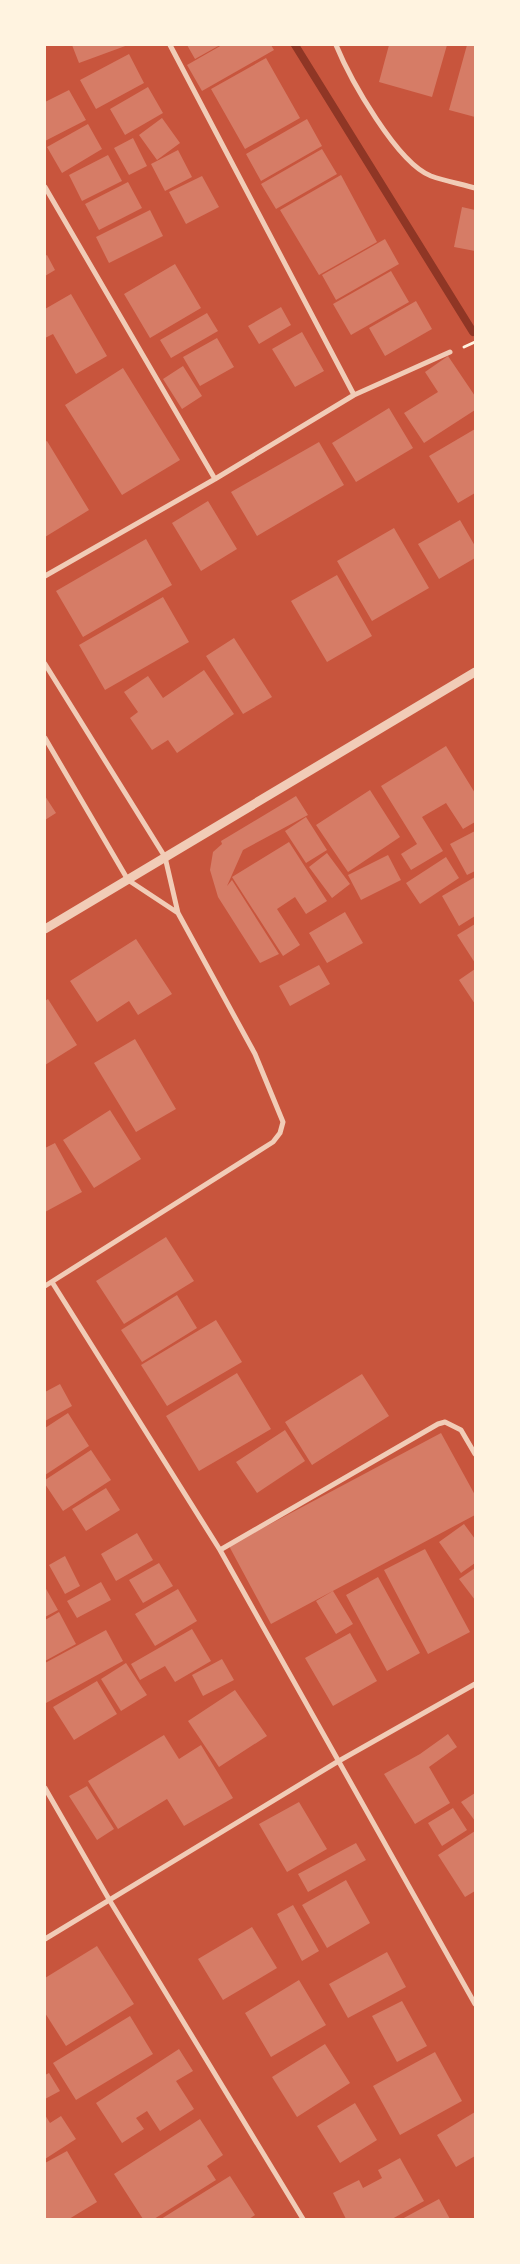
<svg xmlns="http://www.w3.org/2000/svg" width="520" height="2264" viewBox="0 0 520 2264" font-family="Ubuntu,sans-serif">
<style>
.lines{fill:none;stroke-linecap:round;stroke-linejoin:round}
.stream{stroke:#8f3625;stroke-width:8}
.building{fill:#d67c66}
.path{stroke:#fff3e0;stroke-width:3}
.minor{stroke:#f1ccb7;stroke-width:5}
.tertiary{stroke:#f1ccb7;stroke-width:9}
</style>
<rect width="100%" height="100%" fill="#c8553d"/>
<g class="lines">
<path class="stream" d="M295,45L473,332"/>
</g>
<path class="building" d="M72,45H128L79,63Z
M187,45H220L195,59Z
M222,45H271L274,50L202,91L187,65Z
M389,45H447L432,97L379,82Z
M467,45H475V117L449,110Z
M129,54L144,83L96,109L80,80Z
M266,58L300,118L245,149L211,89Z
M148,87L163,113L125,135L110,109Z
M69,90L86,120L45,141V102Z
M162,118L180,143L157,160L139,135Z
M307,119L322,146L261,181L246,154Z
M88,124L102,149L62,173L47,147Z
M133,138L147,166L129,175L114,148Z
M322,149L337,174L276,209L261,184Z
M178,150L192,177L165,191L151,164Z
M108,155L122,181L82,201L69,175Z
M341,175L377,242L319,275L280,210Z
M202,176L219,207L186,224L169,192Z
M128,182L142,208L99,230L85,204Z
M462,207L475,210V251L454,247Z
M150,210L163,236L109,263L96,237Z
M385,239L399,264L336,300L322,275Z
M47,255L55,270L45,276V256Z
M175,264L201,308L150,338L124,294Z
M391,271L409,302L351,335L333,304Z
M71,294L107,356L76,374L53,334L45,338V309Z
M416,301L432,329L385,356L369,328Z
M281,307L291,325L259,344L248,326Z
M207,313L218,331L171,358L160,340Z
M302,332L324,371L295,387L272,349Z
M217,338L234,367L200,386L183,357Z
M448,356L475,396V410L424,443L404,413L438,392L425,372Z
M183,366L202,396L182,409L163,379Z
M123,368L180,460L122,495L65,405Z
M389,408L413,448L356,482L332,443Z
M475,429V493L458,503L429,456Z
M47,441L89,510L45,537V442Z
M319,442L344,485L257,536L231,492Z
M208,501L237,549L201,571L172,523Z
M460,520L475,546V558L439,579L418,544Z
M394,528L429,588L372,621L337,561Z
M146,539L172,585L83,637L56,591Z
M337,575L372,636L327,662L291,601Z
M163,597L189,642L105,690L79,645Z
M234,638L272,697L243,714L206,656Z
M204,670L234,714L177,753L168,740L152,750L130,718L138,712L124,692L148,676L163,698Z
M446,746L475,793V822L463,829L446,803L422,817L443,851L411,870L401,854L417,844L381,786Z
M370,790L400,837L348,872L316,825Z
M45,796L56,813L45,820Z
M296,796L308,815L243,850L227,886L232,880L279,954L260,963L218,897L210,870L213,852L222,844L221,841Z
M306,817L327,850L306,863L285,831Z
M475,831V871L467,875L450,844Z
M289,842L327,901L306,914L295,897L277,909L300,945L283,956L232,877Z
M327,853L350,884L332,898L309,867Z
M388,855L401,880L361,900L348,875Z
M446,857L459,878L420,904L406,883Z
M475,877V916L459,926L442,896Z
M345,912L363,943L327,963L309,933Z
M475,924V963L457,935Z
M136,939L172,994L138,1015L129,1001L97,1022L70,981Z
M319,965L330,984L290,1006L279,986Z
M475,969V1004L459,980Z
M48,999L77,1045L45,1065V1001Z
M135,1039L176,1109L136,1132L94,1063Z
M110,1110L141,1159L94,1188L63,1140Z
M55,1143L82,1192L45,1212V1148Z
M166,1237L194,1281L124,1324L96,1281Z
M177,1295L197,1328L142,1362L121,1330Z
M216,1320L242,1362L167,1406L141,1365Z
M237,1373L271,1429L199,1471L166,1416Z
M362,1374L389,1416L312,1465L285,1422Z
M60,1384L72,1406L45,1421V1392Z
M68,1413L89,1446L45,1475V1428Z
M285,1430L305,1461L257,1493L236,1462Z
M441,1433L475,1495V1515L271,1624L229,1546Z
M91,1450L111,1480L63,1511L45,1484V1480Z
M106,1488L120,1510L86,1531L72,1509Z
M464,1524L475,1539V1563L461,1573L439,1542Z
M137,1533L153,1560L116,1581L101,1554Z
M425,1549L470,1632L428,1654L384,1570Z
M65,1556L80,1586L65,1594L49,1565Z
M159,1563L173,1586L143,1603L129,1580Z
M475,1568V1600L459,1579Z
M378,1577L420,1653L387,1671L346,1595Z
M101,1582L111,1600L77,1618L67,1601Z
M45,1587L58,1610L45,1617Z
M178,1589L197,1621L155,1646L135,1614Z
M333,1591L353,1624L336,1634L316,1601Z
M59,1612L76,1644L45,1661V1620Z
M192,1629L211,1661L175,1682L165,1666L140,1680L131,1664Z
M106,1630L123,1661L46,1703L45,1663Z
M350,1633L377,1681L333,1706L305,1658Z
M222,1659L234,1680L203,1696L192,1675Z
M126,1663L147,1695L121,1711L101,1679Z
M97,1681L117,1714L74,1740L53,1707Z
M235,1690L267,1736L219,1767L188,1721Z
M448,1734L457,1747L429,1767L450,1803L415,1824L384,1774L420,1754Z
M164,1735L179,1759L201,1745L233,1798L184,1826L167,1799L118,1829L88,1781Z
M87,1786L114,1829L97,1840L69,1796Z
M475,1793V1821L461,1802Z
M299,1802L327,1849L287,1872L259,1824Z
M453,1808L467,1830L442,1846L428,1823Z
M475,1831V1891L465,1897L438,1855Z
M356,1843L366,1860L308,1892L298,1874Z
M346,1880L370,1923L327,1948L302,1905Z
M293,1905L319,1951L302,1961L277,1914Z
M252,1927L277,1968L223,2000L198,1959Z
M97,1946L134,2004L66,2046L45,2013V1978Z
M387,1952L406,1987L348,2018L329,1984Z
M299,1980L326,2025L271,2057L245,2013Z
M402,2001L427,2046L397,2062L372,2016Z
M130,2016L153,2054L76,2100L53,2063Z
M325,2044L350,2083L297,2117L272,2077Z
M179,2049L193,2071L176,2081L194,2109L160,2131L147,2111L136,2118L144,2129L122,2143L96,2103Z
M435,2052L462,2101L400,2135L373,2086Z
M49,2073L60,2091L45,2099V2075Z
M355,2103L377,2140L340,2163L317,2126Z
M475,2112V2156L456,2167L437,2135Z
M45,2115L50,2123L61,2116L76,2139L45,2159Z
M200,2119L223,2155L207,2166L216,2180L154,2219H143L114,2174Z
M67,2151L97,2202L69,2219H45V2163Z
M400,2158L424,2201L392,2219H346L333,2193L359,2180L363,2188L382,2178L378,2170Z
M230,2176L255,2215L249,2219H161Z
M439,2199L450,2219H402Z"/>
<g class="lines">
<path class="path" d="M464,347L475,342"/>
<path class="minor" d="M170,45L354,395
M336,45C350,79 397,163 431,176C445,181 461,184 475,188
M45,187L215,479
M45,576L215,479L354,395L450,352
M45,664L165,857L178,913L255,1054L283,1122L280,1133L273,1142L45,1286
M45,738L128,880L178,913
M52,1282L220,1550L475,2004
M220,1550L438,1424L445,1422L461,1430L475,1454
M45,1788L110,1901L303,2219
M45,1939L337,1762L475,1684"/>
<path class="tertiary" d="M45,929L475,672"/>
</g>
<rect width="520" height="2264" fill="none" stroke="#fff3e0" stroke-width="92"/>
</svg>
